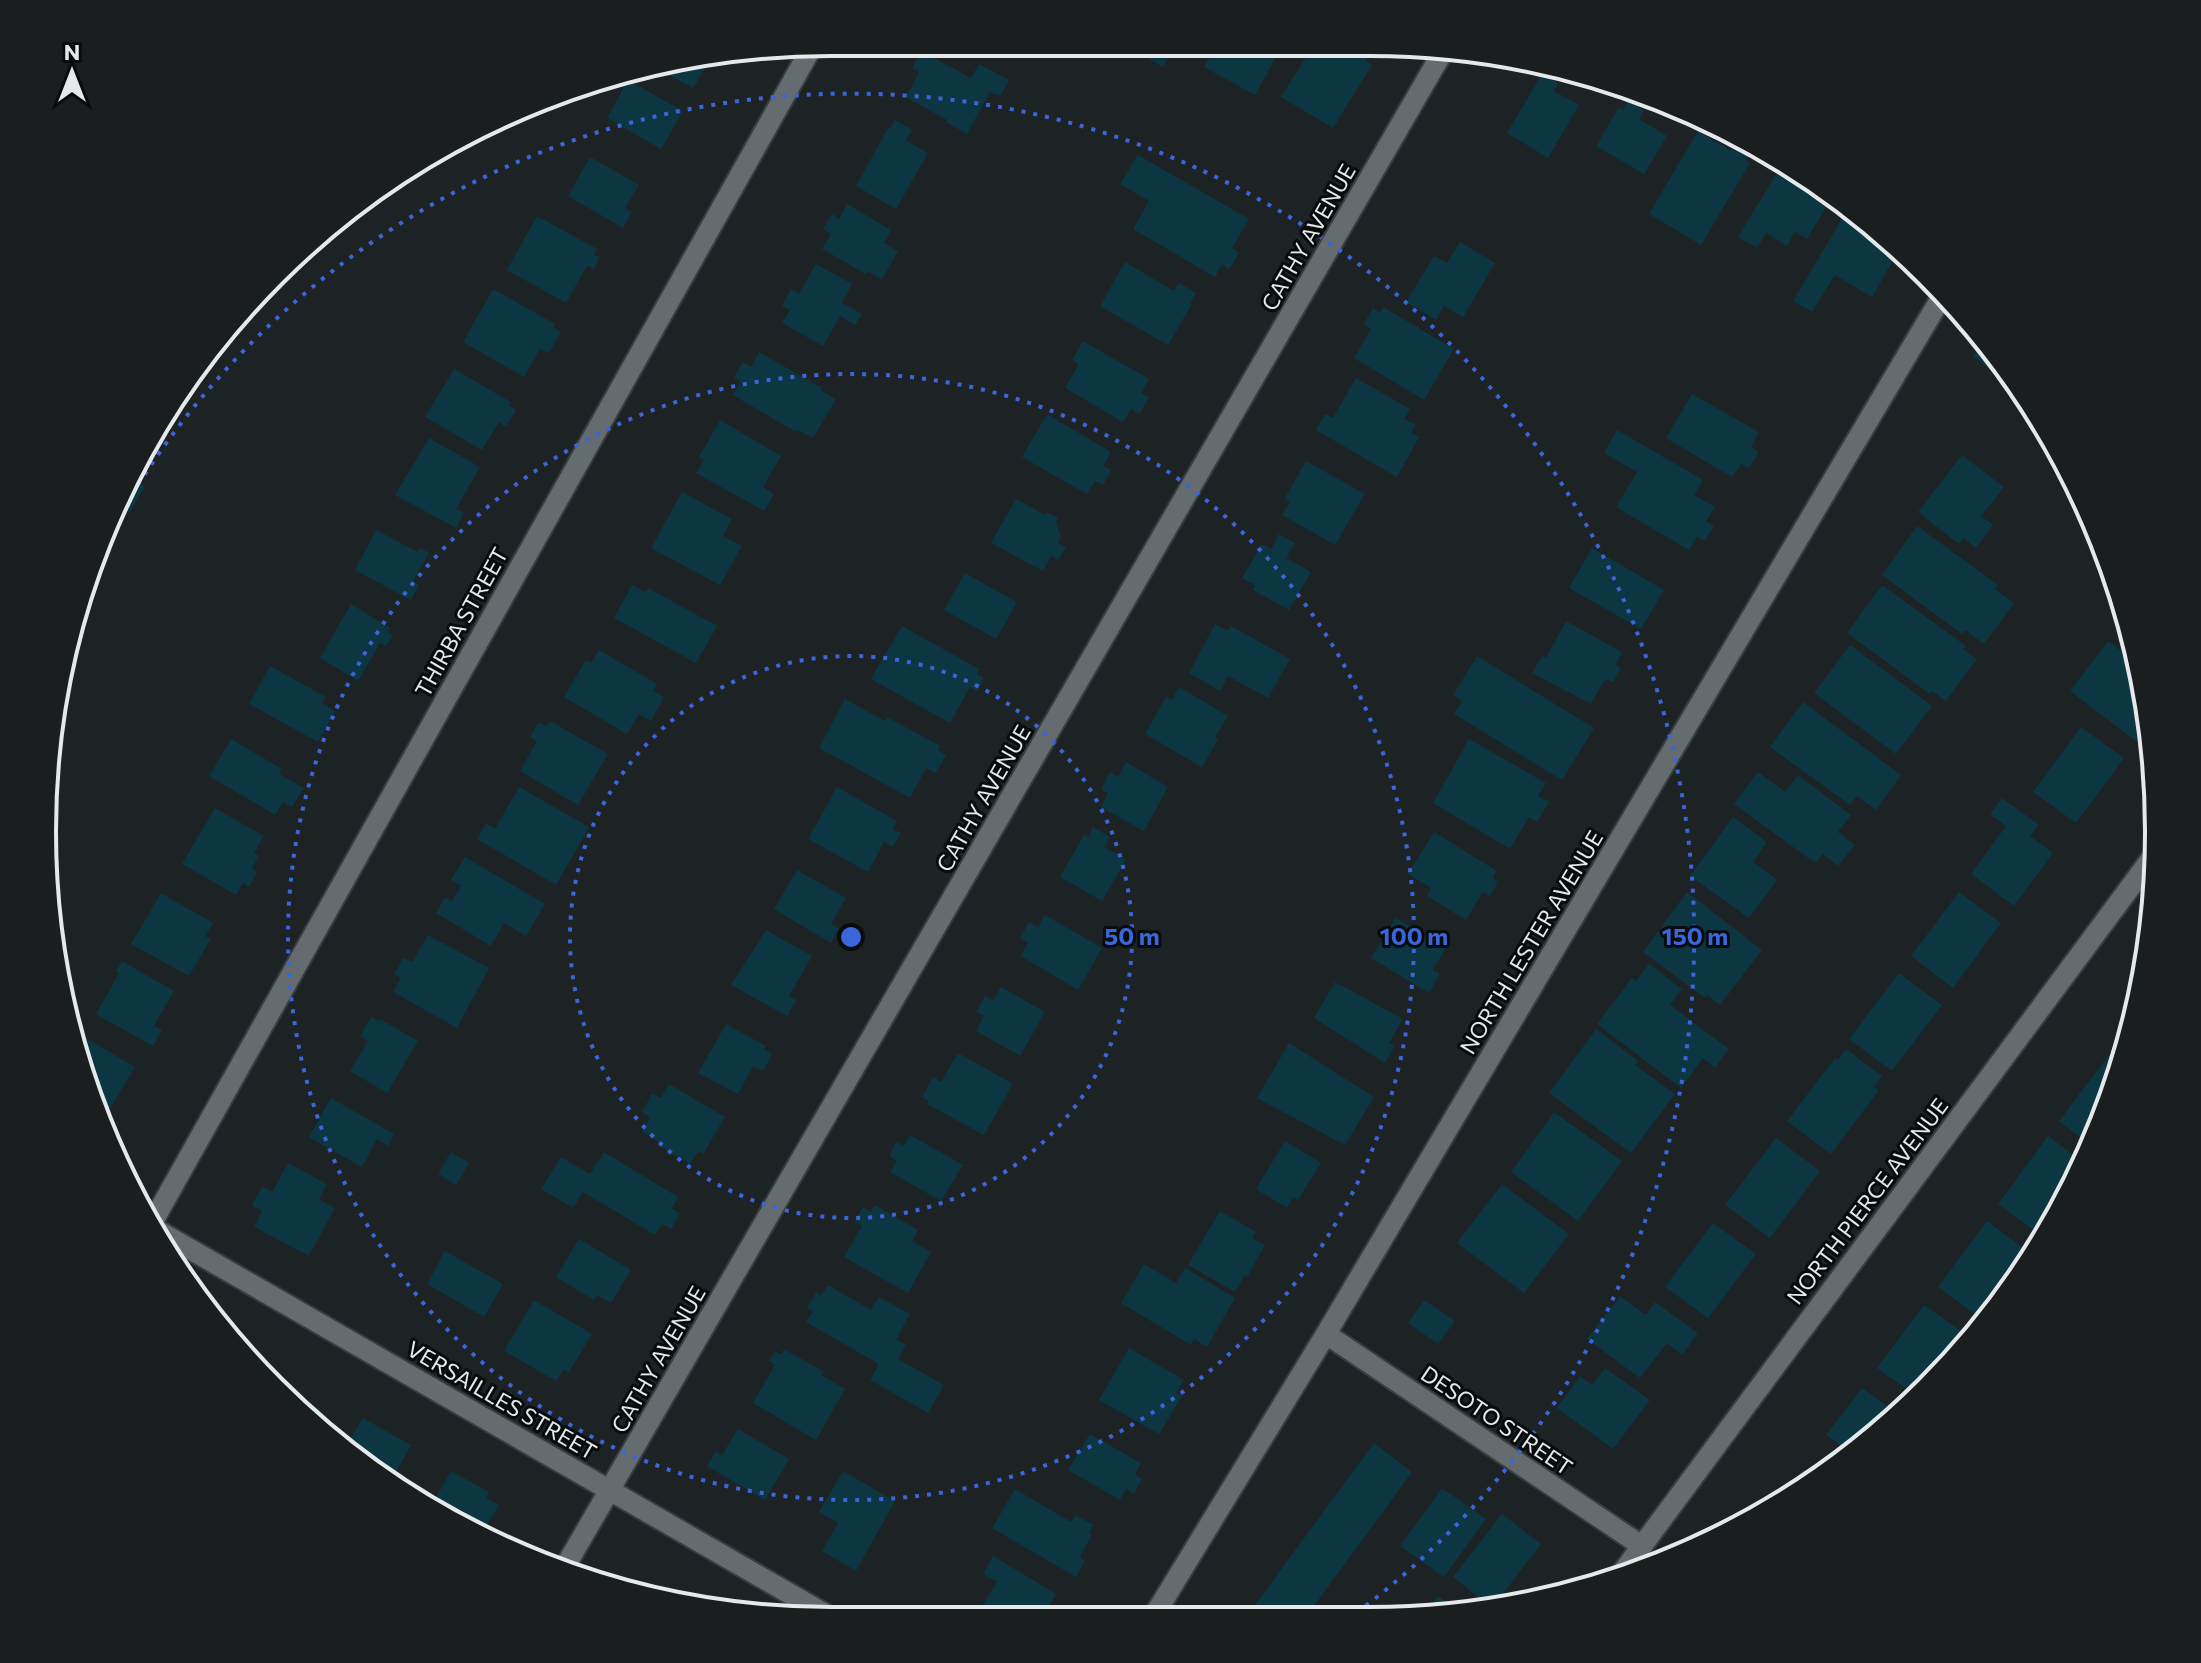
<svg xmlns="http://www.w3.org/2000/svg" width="2201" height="1663" viewBox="0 0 2201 1663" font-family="Commissioner,sans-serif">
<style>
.building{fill:#0c3642}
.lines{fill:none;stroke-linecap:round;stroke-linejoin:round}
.street-casing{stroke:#383d3f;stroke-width:24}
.street{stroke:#656c6f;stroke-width:20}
.ring{fill:none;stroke:#3b65db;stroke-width:4;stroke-dasharray:4 8}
.labels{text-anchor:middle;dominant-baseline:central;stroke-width:6;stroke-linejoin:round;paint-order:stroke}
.street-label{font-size:22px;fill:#e5e9eb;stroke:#090c0d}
.rim{fill:none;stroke:#e5e9eb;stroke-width:4}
.centre{fill:#3b65db;stroke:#090c0d;stroke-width:4}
.ring-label{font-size:24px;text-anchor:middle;font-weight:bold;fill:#3b65db;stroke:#090c0d;stroke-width:6;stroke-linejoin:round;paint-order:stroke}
</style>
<rect width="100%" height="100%" fill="#1d2325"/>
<path class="building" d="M1127,43H1176L1163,67L1126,45Z
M1217,43H1284L1255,95L1204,67Z
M1315,43H1339L1350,50L1356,43L1371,53L1366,61L1372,65L1333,128L1281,97Z
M919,55L926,58L928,55L971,78L979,64L1009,80L1000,96L990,92L967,134L946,122L947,120L906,97L919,72L912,68Z
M711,58L693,88L652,66Z
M1542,74L1558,83L1554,91L1579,105L1548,158L1507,133Z
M628,80L683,111L661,149L607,118Z
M1628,101L1644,110L1639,119L1667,136L1644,174L1596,146L1619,107L1623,110Z
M895,120L912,130L906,140L928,153L896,209L856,186L888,128L890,129Z
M1698,131L1731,151L1735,143L1750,152L1746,160L1750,163L1701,245L1649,214Z
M1138,155L1249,219L1232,248L1239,253L1229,269L1222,264L1215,277L1133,229L1149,201L1120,184Z
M590,157L639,185L625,208L632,212L623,228L568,196Z
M1778,171L1809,189L1814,181L1833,196L1807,239L1795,231L1787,246L1766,233L1757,248L1738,237Z
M847,204L891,230L884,243L898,251L882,279L868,271L866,274L822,249L831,234L823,229L832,214L839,219Z
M1846,212L1866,222L1894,246L1890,254L1895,257L1872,297L1835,275L1812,312L1793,301Z
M537,216L597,249L594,255L600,257L594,269L587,266L566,303L507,270Z
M1460,242L1495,263L1463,317L1444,306L1436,320L1406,302L1434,256L1447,263Z
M1125,262L1174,291L1179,283L1196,293L1190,303L1192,304L1168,345L1100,306Z
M816,264L852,284L842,303L862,314L855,325L840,316L823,346L782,323L790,310L782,306L791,289L799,294Z
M493,289L555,324L553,327L561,332L549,353L540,349L524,377L463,342Z
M1383,307L1454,349L1424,400L1354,358L1371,329L1364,324L1373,308L1380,313Z
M1083,341L1149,379L1141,393L1149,397L1140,414L1131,409L1123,422L1065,388L1079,364L1072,360Z
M1984,342L2026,393L2028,397L1973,356Z
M759,352L822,388L820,390L836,399L813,438L797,430L796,432L733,395L741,382L734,377L743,362L751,367Z
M454,369L511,402L509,405L516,410L506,427L499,422L482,450L425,417Z
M1356,378L1410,409L1404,419L1416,425L1411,433L1419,437L1397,477L1316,430L1325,414L1333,418Z
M1692,394L1759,432L1751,447L1759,452L1749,468L1741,464L1732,477L1666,438Z
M1047,414L1111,452L1103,466L1111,470L1103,485L1095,481L1087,494L1022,457Z
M720,420L781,456L763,487L774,494L764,511L696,473L704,460L699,457Z
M161,422L168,427L151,456L143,451Z
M1617,430L1703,480L1694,495L1715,507L1706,521L1714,526L1705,541L1697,536L1689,550L1616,507L1637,472L1604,453Z
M429,438L480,467L456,509L464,513L456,528L395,495Z
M1962,455L2004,487L1981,516L1993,525L1976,548L1963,538L1959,544L1918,512Z
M1306,461L1365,494L1335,545L1282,515L1290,502L1285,498Z
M127,476L145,487L130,512L116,504Z
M682,492L732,519L723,536L742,546L720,585L651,548Z
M1016,499L1045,515L1047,512L1058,518L1056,522L1061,538L1058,543L1066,547L1058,560L1051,556L1043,571L991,543Z
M1917,526L1998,585L1995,589L2014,603L1984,644L1965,630L1962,634L1882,575Z
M376,530L418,552L420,548L429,553L413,581L419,585L411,600L355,570Z
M1279,534L1295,543L1286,558L1311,572L1289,610L1253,590L1255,585L1242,578L1262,544L1271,549Z
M1592,548L1664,590L1641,629L1569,588Z
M965,573L1017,602L996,639L944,610Z
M632,585L645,592L648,588L717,626L696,663L614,618Z
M1882,585L1966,646L1963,649L1977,659L1946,701L1932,691L1930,694L1847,633Z
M351,604L390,628L388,633L393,635L386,646L380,643L358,681L320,658Z
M1566,621L1622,652L1615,665L1621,668L1613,682L1605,679L1591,704L1532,673L1542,656L1546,658Z
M1215,624L1228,631L1231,626L1290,659L1268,698L1228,676L1220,691L1189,673Z
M902,626L979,669L977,674L984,678L977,691L970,687L950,723L871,679Z
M2108,641L2131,658L2136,652L2144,677L2148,724L2136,741L2070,691Z
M1850,645L1932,706L1896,754L1814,693Z
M599,650L657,684L653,691L664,697L651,721L639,714L627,734L564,697L586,660L591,663Z
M1477,656L1594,728L1562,780L1454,714L1462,701L1453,695Z
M270,666L326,697L322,703L335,711L318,742L249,704Z
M1179,687L1228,716L1215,737L1218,739L1202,767L1145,734L1166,697L1172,700Z
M845,699L885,721L887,717L940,746L938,750L946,755L936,773L926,768L910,798L819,748Z
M1803,702L1901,775L1876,810L1857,796L1850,805L1770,747Z
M550,721L608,754L578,805L520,771L537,741L530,737L538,722L546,726Z
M2081,727L2124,758L2076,823L2033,792Z
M231,739L282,769L279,774L304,788L292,807L283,802L275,815L209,776Z
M1469,739L1546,783L1538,796L1549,802L1537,822L1529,817L1510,849L1433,803Z
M1126,762L1168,787L1144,831L1101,807L1108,793L1101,789L1110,772L1118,777Z
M1758,772L1785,792L1798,775L1851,815L1838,832L1855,845L1838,866L1823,854L1815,863L1734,804Z
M519,787L589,827L556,885L477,839L486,823L495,829Z
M837,787L897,821L893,829L901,833L893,847L884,842L868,872L808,839Z
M2002,798L2039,825L2030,836L2053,853L2014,906L1971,874L2006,826L1990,814Z
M215,808L264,836L254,853L259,856L252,868L257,872L249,887L243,883L236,895L182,864Z
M1733,817L1767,842L1753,862L1777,880L1749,918L1690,876Z
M1093,827L1110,837L1104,847L1126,860L1102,901L1060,877L1084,835L1088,837Z
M1434,832L1497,871L1493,878L1498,882L1490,896L1483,892L1466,920L1427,896L1431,888L1408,874Z
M465,857L545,904L526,936L504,923L491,946L436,913L445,897L452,901L461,886L451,880Z
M797,870L846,898L831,924L839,928L831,943L774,909Z
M1687,892L1762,950L1720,1005L1707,995L1705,998L1643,952Z
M1959,892L2001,923L1953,988L1911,956Z
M161,893L213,923L205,936L211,939L189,976L131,944Z
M1045,915L1102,948L1078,990L1021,956L1028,943L1020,938L1029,922L1038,927Z
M1396,918L1446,948L1433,970L1440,974L1429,993L1371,958Z
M766,930L812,956L789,996L796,1000L787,1016L731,985Z
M428,935L489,968L457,1028L393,992L401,978L394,974L404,958L412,962Z
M122,961L174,991L154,1026L162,1030L153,1046L96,1014L119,973L116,971Z
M1649,964L1682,989L1670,1005L1729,1049L1715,1068L1703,1058L1681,1088L1597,1024L1632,978L1636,981Z
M1899,973L1942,1005L1892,1071L1849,1039Z
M1335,982L1403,1019L1389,1043L1395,1046L1385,1063L1314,1018Z
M1001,987L1045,1012L1020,1056L976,1031L984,1016L976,1012L985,996L993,1001Z
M371,1017L379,1021L380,1019L418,1041L387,1093L350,1071L368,1041L360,1036Z
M726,1024L766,1046L764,1049L772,1054L763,1071L753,1066L738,1094L698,1073Z
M1596,1029L1638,1061L1635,1065L1675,1094L1631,1153L1549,1093Z
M84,1037L135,1067L104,1119L99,1116L84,1086L77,1049Z
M1289,1043L1374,1097L1345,1145L1257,1098Z
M1846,1049L1882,1076L1874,1087L1879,1090L1831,1154L1787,1121L1835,1058L1838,1060Z
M958,1053L1013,1084L984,1135L927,1104L929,1101L922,1097L933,1077L941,1082Z
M2109,1055L2120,1063L2099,1133L2092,1146L2059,1121Z
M669,1084L725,1117L703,1154L698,1151L690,1164L658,1145L659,1142L642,1132L650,1117L642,1112L652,1094L661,1098Z
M331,1098L394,1134L388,1146L377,1139L362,1167L309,1137Z
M1554,1112L1622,1161L1578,1221L1511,1172Z
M910,1135L963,1165L941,1201L890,1172L897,1161L889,1156L896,1142L904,1146Z
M2048,1136L2083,1162L2053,1220L2041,1236L1998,1204Z
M1776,1138L1820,1171L1770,1238L1725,1205Z
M1285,1141L1321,1163L1298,1200L1293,1197L1287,1208L1256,1189Z
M451,1152L469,1163L456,1185L438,1174Z
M604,1152L678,1197L672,1208L680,1214L671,1229L662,1224L655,1235L583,1192L573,1208L541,1189L561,1157L590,1174Z
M288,1163L327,1184L319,1199L335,1208L309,1256L254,1227L262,1211L252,1205L262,1187L272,1192Z
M1502,1184L1569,1234L1524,1293L1457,1243Z
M875,1205L918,1230L912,1241L931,1252L908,1293L844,1257L862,1226L855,1222L863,1207L871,1212Z
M1220,1211L1256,1232L1252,1238L1265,1245L1247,1277L1245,1275L1235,1292L1188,1265Z
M1987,1221L2030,1253L2008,1282L2013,1286L2001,1301L1995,1297L1980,1318L1938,1287Z
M1713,1223L1756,1254L1708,1318L1665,1287Z
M579,1239L631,1270L611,1303L597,1295L594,1300L556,1277Z
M445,1251L503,1284L484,1317L427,1284Z
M1144,1264L1176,1283L1185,1268L1235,1298L1207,1347L1194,1339L1191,1345L1121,1303Z
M828,1285L871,1310L879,1297L910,1314L896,1340L906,1345L898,1359L944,1385L928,1413L870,1380L879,1364L806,1322L813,1311L807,1308L816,1292L821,1296Z
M1620,1296L1646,1315L1655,1302L1698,1333L1682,1355L1667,1343L1640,1378L1587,1339Z
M534,1300L592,1334L569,1372L564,1369L556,1381L504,1351Z
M1424,1300L1455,1321L1438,1344L1408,1323Z
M1924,1305L1967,1335L1926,1391L1918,1397L1877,1368Z
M1129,1348L1184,1380L1176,1393L1182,1396L1159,1434L1099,1400Z
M784,1349L824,1372L821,1375L845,1389L816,1440L753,1403L775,1365L769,1361L775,1351L781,1355Z
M1605,1368L1650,1400L1613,1449L1557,1408L1580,1376L1592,1385Z
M1862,1388L1898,1414L1843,1459L1848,1451L1826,1435Z
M293,1393L320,1409L313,1420L288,1401Z
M363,1418L411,1445L393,1477L346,1446Z
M738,1429L789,1459L765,1500L707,1466L716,1451L722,1455Z
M1090,1434L1141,1463L1135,1474L1142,1479L1134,1494L1126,1489L1120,1500L1068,1470Z
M1374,1443L1412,1472L1308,1614H1259L1252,1609Z
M1803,1469L1818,1480L1808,1488L1778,1503Z
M451,1471L489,1492L486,1498L499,1505L481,1535L430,1508Z
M843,1471L895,1501L856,1571L822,1551L838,1523L819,1512Z
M1442,1488L1486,1519L1444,1577L1400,1546Z
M1015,1489L1071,1522L1076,1515L1093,1525L1089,1532L1092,1535L1079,1558L1085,1561L1076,1577L992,1528Z
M1502,1514L1541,1544L1492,1608L1453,1577Z
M993,1556L1056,1594L1045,1614H977L997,1582L983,1574Z
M653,1591L666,1599L670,1592L691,1605L650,1596Z
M1438,1596L1462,1614H1424Z"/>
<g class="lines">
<g class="street-casing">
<path id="street" d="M152,1223L813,45
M155,1229L825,1614
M1326,1334L1642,1546
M562,1572L1445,48
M1616,1581L2157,851
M1155,1614L1326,1334L1944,293"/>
</g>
<use href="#street" class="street"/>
</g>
<g class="ring">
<circle cx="851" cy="937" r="281"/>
<circle cx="851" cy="937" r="563"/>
<path d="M102 547A844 844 0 1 1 1359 1611"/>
</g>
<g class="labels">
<g class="street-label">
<text transform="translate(1308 237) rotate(-60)">CATHY AVENUE</text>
<text transform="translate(461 622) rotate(-61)">THIRBA STREET</text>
<text transform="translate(983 798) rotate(-60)">CATHY AVENUE</text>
<text transform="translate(1531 942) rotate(-59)">NORTH LESTER AVENUE</text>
<text transform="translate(1867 1201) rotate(-53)">NORTH PIERCE AVENUE</text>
<text transform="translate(658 1359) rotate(-60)">CATHY AVENUE</text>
<text transform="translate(502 1400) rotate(30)">VERSAILLES STREET</text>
<text transform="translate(1497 1420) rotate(34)">DESOTO STREET</text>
</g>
</g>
<path d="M0 0H2201V1663H0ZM831 56H1370A775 775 0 0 1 2145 831V832A775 775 0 0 1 1370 1607H831A775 775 0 0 1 56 832V831A775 775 0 0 1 831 56Z" fill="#1b1e1f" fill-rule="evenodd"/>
<path class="rim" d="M831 56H1370A775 775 0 0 1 2145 831V832A775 775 0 0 1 1370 1607H831A775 775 0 0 1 56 832V831A775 775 0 0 1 831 56Z"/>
<circle cx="851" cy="937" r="12" class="centre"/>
<g class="ring-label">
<text x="1132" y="945">50 m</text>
<text x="1414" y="945">100 m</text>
<text x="1695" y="945">150 m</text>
</g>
<g transform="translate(72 72)" stroke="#090c0d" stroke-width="6" paint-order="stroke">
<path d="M0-6L14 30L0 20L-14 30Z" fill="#e5e9eb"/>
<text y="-12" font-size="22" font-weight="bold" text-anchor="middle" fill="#e5e9eb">N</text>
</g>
</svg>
